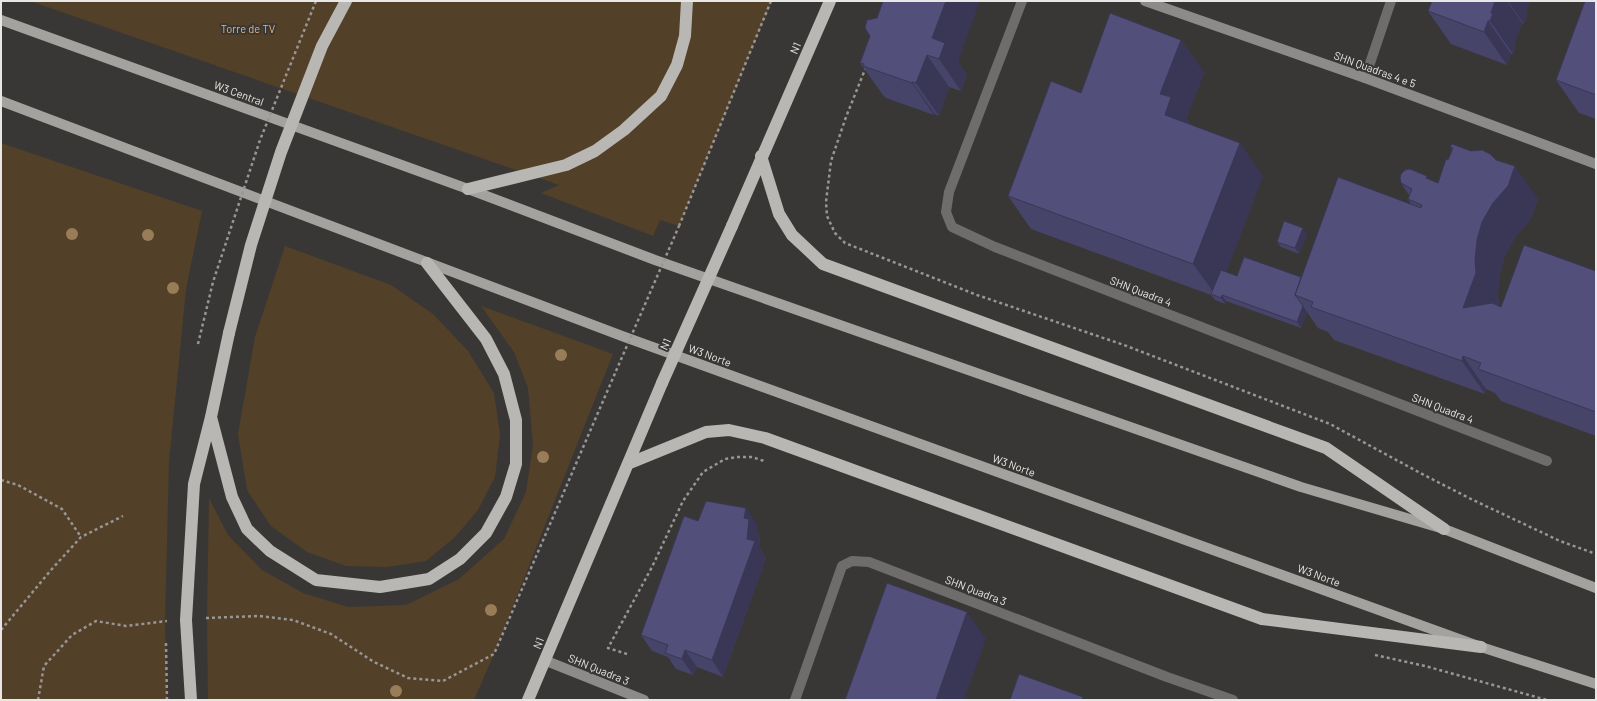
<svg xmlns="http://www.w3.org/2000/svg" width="1597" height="701" viewBox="0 0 1597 701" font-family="Barlow,sans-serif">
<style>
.green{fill:#524029}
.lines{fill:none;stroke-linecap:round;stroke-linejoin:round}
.path{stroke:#989694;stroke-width:2.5;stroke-dasharray:3 3;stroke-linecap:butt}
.lane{stroke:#6e6d6c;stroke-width:10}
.street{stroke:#6e6d6c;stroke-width:10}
.secondary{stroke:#8d8b89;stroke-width:10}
.primary{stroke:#a4a29f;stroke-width:10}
.highway{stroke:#b9b7b3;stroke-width:12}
.path-bridge{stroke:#989694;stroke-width:2.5;stroke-dasharray:3 3;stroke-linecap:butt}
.highway-bridge{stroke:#b9b7b3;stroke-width:12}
.tree{fill:#997d58}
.wall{fill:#474469}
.shaded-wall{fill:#393755}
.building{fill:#524f7a;stroke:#393755}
.labels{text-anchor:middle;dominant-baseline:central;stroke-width:4;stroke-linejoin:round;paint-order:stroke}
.park-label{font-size:11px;fill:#e8b675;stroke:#393735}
.street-label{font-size:11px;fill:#e8e7e5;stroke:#393735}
</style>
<rect width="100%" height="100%" fill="#393735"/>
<path class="green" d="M30,1H772L679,226L660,220L653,236L541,193L559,185Z
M1,143L202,211L186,289L169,462L165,621L167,700H1Z
M285,246L391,285L433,314L468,351L494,393L500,435L495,477L478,510L455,537L426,561L387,567L346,566L307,552L271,526L247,490L238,434L255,337Z
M481,306L613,354L494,654L474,700H208L207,618L209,498L228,535L262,570L303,593L348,607L406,605L459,579L504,539L526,492L533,445L528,388L514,352Z"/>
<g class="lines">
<path class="path" d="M866,67L846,117L831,161L826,202L827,216L835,233L845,243L977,295L1124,345L1330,424L1424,475L1471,499L1560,541L1596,554
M679,226L771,1
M1,480L18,485L62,509L81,537
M206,618L259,616L293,620L331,634L374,662L408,678L443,681L494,654L616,371
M1,630L51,570L81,537L123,516
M166,643L167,700
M627,654L608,648L652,567L683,501L703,472L725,459L737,457H752L764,461
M1375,655L1425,666L1547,700
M38,700L44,666L72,635L96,621L126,626L167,621"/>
<path class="lane" d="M1022,1L949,192L946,212L952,227L995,247L1547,461
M1365,78L1391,1"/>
<path class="street" d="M795,700L842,566L852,561L869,562L1167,677L1233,700"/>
<path class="secondary" d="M1145,1L1365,78L1596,164
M544,660L644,700"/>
<path class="primary" d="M1,20L468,189L655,260L1301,487L1444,529L1596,588
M1,101L622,336L1481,647L1596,684"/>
<path class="highway" d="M761,156L779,214L792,235L823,264L1326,448L1444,529
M468,189L566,165L595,151L624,130L661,96L677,65L685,36L687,1
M732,226L830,1
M211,417L232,497L247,529L270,551L316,580L380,587L429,579L460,559L486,533L506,497L516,464V420L504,374L486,339L427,263
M630,463L706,432L729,430L765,438L1262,619L1481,647
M191,700L186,620L194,484L211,417L229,333
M528,700L662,383"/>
<path class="path-bridge" d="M198,344L213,282L260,140L316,1
M616,371L679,226"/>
<path class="highway-bridge" d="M229,333L251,245L281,152L322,46L346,1
M662,383L732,226"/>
</g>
<g class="tree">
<circle cx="72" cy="234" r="6"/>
<circle cx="148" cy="235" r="6"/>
<circle cx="173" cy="288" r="6"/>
<circle cx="561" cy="355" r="6"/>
<circle cx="543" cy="457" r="6"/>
<circle cx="491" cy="610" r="6"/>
<circle cx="396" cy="691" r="6"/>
</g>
<path class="wall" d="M1432,1H1530L1526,14L1527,16L1524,24L1522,23L1514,44L1516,46L1513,54H1511L1507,65L1451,44L1428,11Z
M1596,1V119L1579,113L1556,80Z
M870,36L958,62L967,75L961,91L949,87L939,116L935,114L934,115L886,98L883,95L860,63Z
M1181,40L1204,73L1186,119L1190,124L1263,176L1226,272L1237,276L1301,277L1411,204L1408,199L1409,195L1401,183L1430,180L1438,183L1452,150L1450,147L1496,160L1538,199L1531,219L1516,236L1505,255L1500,273L1498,294L1499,306L1501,307L1596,271V436L1501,401L1495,393L1486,389L1485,394L1334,340L1328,332L1318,328L1307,312L1301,328L1226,301L1225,304L1215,300L1211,295L1031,229L1008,196L1081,93Z
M1307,234L1299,254L1281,247L1277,242Z
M698,521L757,524L756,529L760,535L759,547L766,558L723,677L697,667L693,675L676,669L668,657L652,651L641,635Z"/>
<path class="shaded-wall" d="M946,1H980L958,62L967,75L961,91L939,59L932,38Z
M1495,1H1507L1522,23L1514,44L1516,46L1513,54L1490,21L1491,13Z
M1508,1H1530L1526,14L1527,16L1524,24Z
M1488,21L1511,54L1507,65L1484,32Z
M1181,40L1204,73L1186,119L1194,130L1165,115L1160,94Z
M927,55L949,87L939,116L916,83Z
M912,82L935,114L934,115L912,83Z
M1240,143L1263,176L1217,297L1193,264Z
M1515,166L1538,199L1531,219L1516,236L1505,255L1500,273L1498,294L1499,306L1463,308L1475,261L1477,240L1482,222L1493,203Z
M1427,176L1450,208L1426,178Z
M1303,228L1307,234L1299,254L1295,248Z
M1222,295L1226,301L1225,304L1221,298Z
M1303,306L1307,312L1301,328L1297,322Z
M1463,356L1486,389L1485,394L1462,361Z
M746,508L757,524L756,529L760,535L759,547L766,558L723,677L712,660L747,539L744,518Z
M967,612L986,639L964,700H936Z
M685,650L697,667L693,675L682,659Z"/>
<path class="building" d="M883,1H946L932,38L945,43L939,59L927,55L916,83L912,82V83L863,66L864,64L860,63L870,36L865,28L867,20L877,18Z
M1432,1H1495L1491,13H1493L1490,21H1488L1484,32L1428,11Z
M1585,1H1596V95L1556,80Z
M1110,13L1181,40L1160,94L1171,97L1165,115L1240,143L1193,264L1008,196L1051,81L1081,93Z
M1452,144L1471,151L1482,150L1490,154L1496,160L1515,166L1508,186L1493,203L1482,222L1477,240L1475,261L1476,273L1463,308L1492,303L1501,307L1524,245L1596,271V412L1478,369L1481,363L1463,356L1462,361L1311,307L1313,302L1295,295L1338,177L1421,208L1422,205L1408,199L1412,189L1401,183L1400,178L1401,174L1405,170L1410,169L1427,176L1426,178L1438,183L1446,159L1448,160L1453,148L1450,147Z
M1284,221L1303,228L1295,248L1277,242Z
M1244,257L1301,277L1295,295L1303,306L1297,322L1222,295L1221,298L1211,294L1221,270L1237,276Z
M706,501L746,508L744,518L749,519L747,539L755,541L712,660L685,650L682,659L665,653L668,645L641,635L684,516L698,521Z
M887,583L967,612L936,700H845Z
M1019,674L1083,697L1082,700H1010Z"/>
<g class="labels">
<g class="park-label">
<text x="248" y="28">Torre de TV</text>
</g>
<g class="street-label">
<text transform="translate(795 48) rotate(-66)">N1</text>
<text transform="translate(1375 69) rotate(20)">SHN Quadras 4 e 5</text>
<text transform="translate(239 93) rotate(20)">W3 Central</text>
<text transform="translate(1141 291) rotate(21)">SHN Quadra 4</text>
<text transform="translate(665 344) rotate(-66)">N1</text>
<text transform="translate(710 355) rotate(20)">W3 Norte</text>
<text transform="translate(1443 408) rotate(21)">SHN Quadra 4</text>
<text transform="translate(1014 465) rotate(20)">W3 Norte</text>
<text transform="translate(1319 575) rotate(20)">W3 Norte</text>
<text transform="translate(976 590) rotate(21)">SHN Quadra 3</text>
<text transform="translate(538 643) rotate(-67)">N1</text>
<text transform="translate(599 669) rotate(22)">SHN Quadra 3</text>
</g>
</g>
<rect width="1597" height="701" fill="none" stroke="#e8e7e5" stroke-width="4"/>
</svg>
